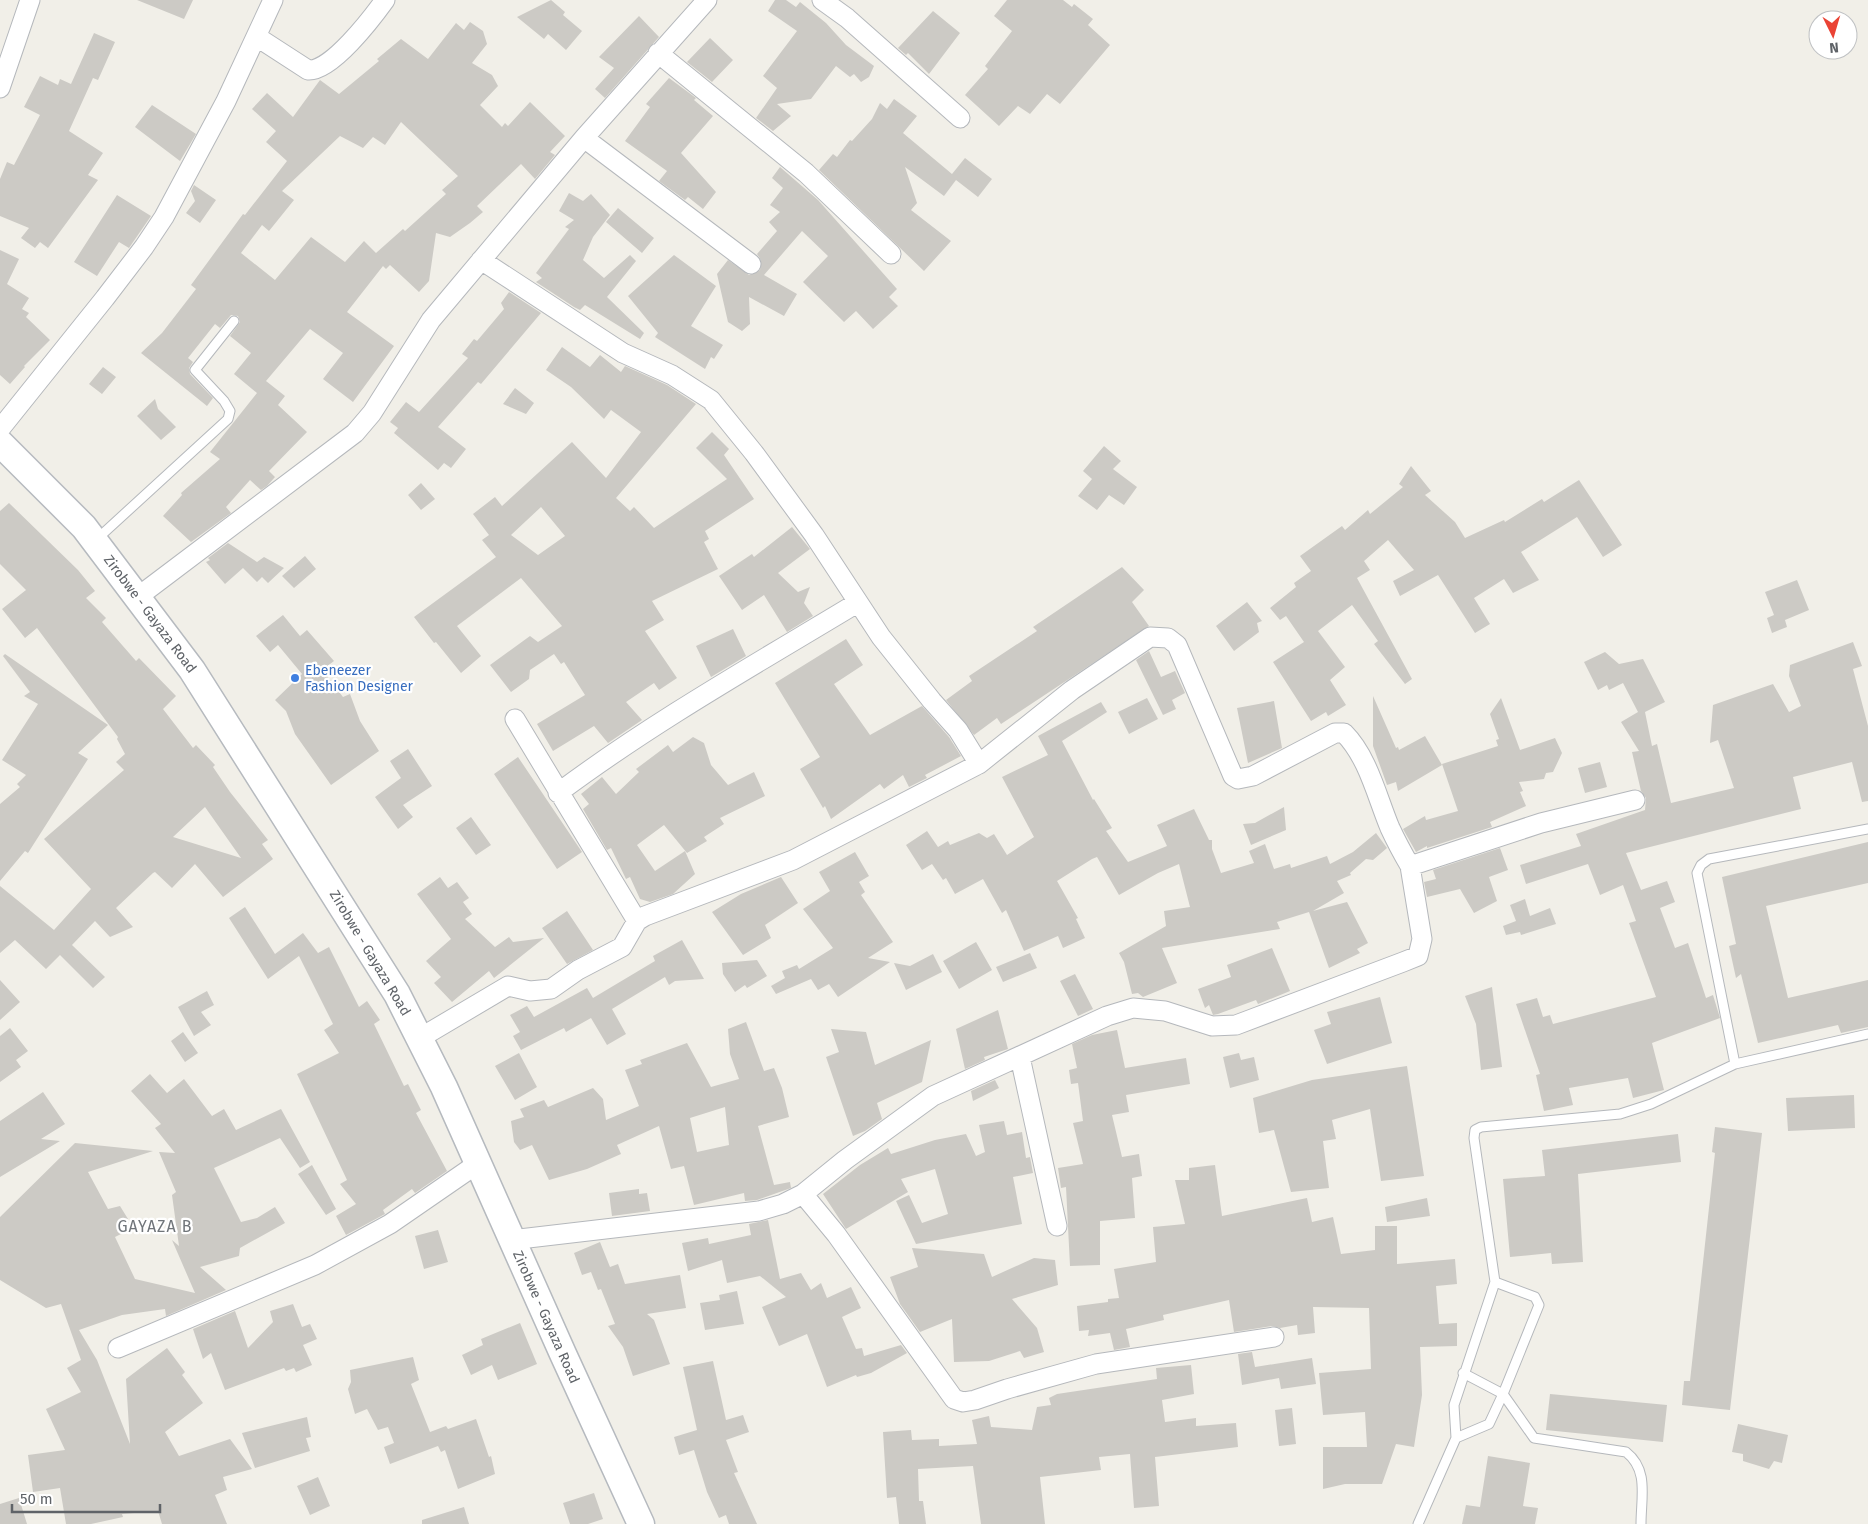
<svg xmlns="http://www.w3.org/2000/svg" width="1868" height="1524" viewBox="0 0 1868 1524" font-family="'Fira Sans',sans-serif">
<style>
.building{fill:#cccac5;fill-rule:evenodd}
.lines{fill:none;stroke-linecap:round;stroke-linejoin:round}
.lane-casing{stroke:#b5b8bc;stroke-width:11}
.street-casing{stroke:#b5b8bc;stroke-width:21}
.secondary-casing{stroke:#b6babf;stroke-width:29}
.lane{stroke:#fff;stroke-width:9}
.street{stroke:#fff;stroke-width:19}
.secondary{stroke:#fff;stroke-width:26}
.shop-dot{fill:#3f7fe0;stroke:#fff;stroke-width:2}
.labels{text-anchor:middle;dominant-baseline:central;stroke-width:4.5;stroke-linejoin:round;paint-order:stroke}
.street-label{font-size:14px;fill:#5f6368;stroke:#fff}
.shop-label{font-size:14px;fill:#366cbe;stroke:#fff;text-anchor:start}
.quarter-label{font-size:16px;letter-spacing:1px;fill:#70757a;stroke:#fff}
</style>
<rect width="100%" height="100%" fill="#f1efe8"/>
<path class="building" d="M137,0H193L184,19Z
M551,0L565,12L563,15L582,31L566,50L548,34L544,39L517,17Z
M775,0H786L796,7L800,2L826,23L846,45L874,66L869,77L861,82L854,74L850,77L836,66L811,99L777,104L791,116L773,131L756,118L777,88L763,76L797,31L768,11Z
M1007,0H1063L1072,7L1074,4L1093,19L1088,25L1110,45L1060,104L1047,94L1030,114L1018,106L999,126L965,95L988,69L985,66L1012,31L994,16Z
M933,11L960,33L929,74L908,53L906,55L898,48Z
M639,16L659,37L605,98L595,89L614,68L599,57Z
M470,22L483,31L487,44L472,63L492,75L498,86L480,105L502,127L505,123L508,126L530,102L565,136L550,152L555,155L535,179L521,164L477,206L483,212L470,223L450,237L436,233L429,281L419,292L390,265L386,269L383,266L347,312L394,346L353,402L323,379L343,353L310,329L266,381L285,396L278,405L307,432L269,471L275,477L267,486L261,490L250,480L226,507L231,513L191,542L163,516L182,495L181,493L220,459L210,452L257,393L234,374L251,353L230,336L240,322L238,316L231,315L220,328L215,324L188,358L193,362L189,368L190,374L213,398L207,406L141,353L162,333L196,289L191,285L243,214L245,215L287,161L266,142L276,131L252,109L267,93L293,117L320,80L339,94L379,61L377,59L401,39L428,59L456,23L464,30ZM401,122L458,176L442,190L446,194L405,231L403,229L376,253L364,241L345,262L311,237L275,280L241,253L262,225L269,231L294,200L282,191L340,136L363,148L373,137L385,145Z
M94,33L115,42L98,80L93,78L69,131L103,153L88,175L98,180L48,248L40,242L35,248L21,238L29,228L0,216V179L7,162L14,165L40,115L24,107L40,76L58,85L60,79L71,84Z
M710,38L733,60L712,82L687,62Z
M669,78L696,98L694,100L713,116L681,153L716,192L703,209L688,197L685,200L659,181L667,171L625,141L650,107L646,104Z
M894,99L917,116L903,133L952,174L965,158L992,179L978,197L956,180L944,196L905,167L917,203L911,210L951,241L924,271L819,170L833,154L837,157L850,140L852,141L872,119L880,103L887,109Z
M152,105L196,134L180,161L135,127Z
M780,167L818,200L897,289L889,297L898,306L873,329L856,311L844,322L803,282L828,256L802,231L764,275L797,294L784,316L749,297L750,324L742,331L728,322L717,274L728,260L749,275L760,270L761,260L757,254L777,231L769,222L780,212L770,205L783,188L772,178Z
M194,185L216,200L200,223L186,213L195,201L191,191Z
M569,193L583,201L591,194L610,215L593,237L583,260L604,278L630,255L636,261L607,297L644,333L640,339L585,305L580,310L574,307L536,282L542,278L536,273L569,229L565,227L574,220L559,211Z
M117,195L151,216L129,248L119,242L97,276L74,262Z
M618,208L654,238L642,253L606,222Z
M0,250L19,259L7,284L29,298L22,309L29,313L26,317L50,340L24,366L25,367L10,384L0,375Z
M674,255L716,286L691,326L723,345L714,359L711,357L705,369L655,337L658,333L628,296Z
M509,292L541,313L481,384L478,382L438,427L466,449L451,468L444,463L438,470L394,433L398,428L390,422L406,402L419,412L468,358L462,354L474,339L477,341L504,309L501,303Z
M562,347L590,367L600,355L621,372L625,366L667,385L696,404L616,498L630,511L634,507L654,528L727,479L696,448L712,432L729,449L724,455L754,499L705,531L709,539L704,542L718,569L652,601L664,620L645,631L677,678L659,690L654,683L626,702L642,720L608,743L594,726L553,751L537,724L585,695L564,662L561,664L554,654L530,670L529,679L511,692L490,665L530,636L538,642L562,626L521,578L457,626L481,656L461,673L436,642L434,643L414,617L496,557L482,540L489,535L473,514L495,497L502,506L572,442L606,478L641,432L611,410L604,419L571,387L546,370ZM541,507L565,536L538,555L511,535Z
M103,367L116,377L102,394L89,384Z
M515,388L534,403L526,414L503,404Z
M155,399L158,409L176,427L161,440L137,416Z
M1104,446L1121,461L1113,469L1137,487L1124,505L1109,495L1097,510L1078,496L1092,479L1083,471Z
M1411,466L1431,491L1425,495L1455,522L1465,538L1504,520L1505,522L1542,499L1544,502L1579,480L1622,545L1603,557L1577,517L1521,552L1539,580L1513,593L1504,579L1474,598L1490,624L1475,633L1438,575L1400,596L1393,581L1414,570L1388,540L1364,561L1370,570L1357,578L1412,679L1405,684L1374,644L1378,641L1352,605L1318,631L1345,667L1330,680L1346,705L1328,716L1326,712L1311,721L1273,662L1304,642L1286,616L1280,620L1270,608L1296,587L1294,583L1311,571L1300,556L1342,526L1345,530L1368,510L1370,514L1403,487L1399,484Z
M421,483L435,499L421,510L408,495Z
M9,503L78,570L95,591L86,598L106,618L102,622L136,661L139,658L176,696L163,709L193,748L196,745L215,765L213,767L230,792L268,840L262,844L273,859L223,897L195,864L172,888L155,872L153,873L116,908L133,927L110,937L95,921L72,945L105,977L93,988L60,955L46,969L15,940L0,953V886L54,930L91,889L44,839L124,770L116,762L125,754L117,739L118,737L37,628L25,638L2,609L26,590L0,564V511ZM205,807L241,858L173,837Z
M792,527L810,549L778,573L798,592L810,587L804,603L813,616L787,632L764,595L742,610L719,576L752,554L754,557Z
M228,543L257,562L264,557L284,568L268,583L262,577L257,582L243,568L225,584L206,562L210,560L208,558Z
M305,556L316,569L294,588L282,576Z
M1122,567L1144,590L1132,602L1149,626L1001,724L997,718L974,735L946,700L972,681L969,676L1037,631L1033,627Z
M1797,580L1809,610L1785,620L1787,627L1772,633L1767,618L1774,615L1765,592Z
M1247,602L1262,621L1257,623L1259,632L1234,651L1216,626Z
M283,615L300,636L307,630L334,661L322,670L343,697L350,694L360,721L379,751L331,785L295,734L286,711L275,700L302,674L278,645L270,652L256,636Z
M733,629L746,656L711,677L696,646Z
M846,639L863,665L834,684L870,735L922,706L949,737L961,756L925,775L927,778L909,787L903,775L884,789L880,784L831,819L825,806L823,808L800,769L820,757L775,683Z
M1853,642L1862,666L1853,669L1868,726V801L1862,802L1852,762L1793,777L1801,809L1626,853L1641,890L1667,881L1675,902L1660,908L1675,948L1688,943L1706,998L1713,995L1720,1018L1652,1043L1664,1090L1633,1098L1628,1078L1569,1088L1573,1105L1544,1111L1536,1075L1540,1074L1516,1004L1537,998L1543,1017L1550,1015L1553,1024L1656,997L1629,923L1636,921L1623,885L1600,895L1588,864L1526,884L1520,865L1581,846L1576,834L1645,810L1646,798L1641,791L1632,752L1639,751L1621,722L1638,712L1623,683L1609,690L1607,685L1598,690L1584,662L1605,652L1619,664L1643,659L1665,702L1645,712L1652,746L1657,744L1671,803L1734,788L1718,740L1710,743L1713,705L1773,684L1789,712L1801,706L1789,676L1790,665Z
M1149,651L1161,677L1175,671L1185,693L1172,700L1176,709L1163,715L1136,660Z
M5,654L108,725L78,753L88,759L28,853L25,851L0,881V804L20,787L17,784L26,775L2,760L38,704L24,696L30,692L3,656Z
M1373,696L1396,748L1398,747L1399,750L1425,736L1442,765L1398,791L1396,782L1387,785L1373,746Z
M1147,698L1158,719L1129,734L1118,712Z
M1501,698L1520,750L1555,738L1562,753L1553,772L1546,773L1544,779L1519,782L1523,791L1520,792L1526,806L1490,822L1492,827L1427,848V846L1416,852L1403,829L1425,816L1426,820L1458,811L1442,764L1498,746L1496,740L1499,739L1490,714Z
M1274,701L1282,748L1248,763L1237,708Z
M1101,702L1107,712L1062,741L1093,800L1094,799L1112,828L1106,831L1128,862L1167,846L1157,825L1194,809L1209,840H1212V849L1221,873L1254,863L1249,851L1265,844L1274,869L1290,864L1291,868L1327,856L1330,864L1353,852L1376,833L1387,848L1373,860L1366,859L1350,873L1351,875L1337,881L1344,893L1313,911L1347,902L1368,943L1357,949L1360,953L1329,968L1309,912L1277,922L1280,929L1162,948L1177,983L1143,997L1138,993L1132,994L1124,962L1119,953L1166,926L1164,911L1190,907L1179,864L1158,873L1119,895L1097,857L1092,859L1057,881L1078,918L1076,919L1085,938L1063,948L1058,936L1024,951L1006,910L1002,913L983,879L955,894L946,878L943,880L932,864L922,870L906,845L927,831L938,847L948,841L950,845L979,833L987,838L994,834L1007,855L1034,837L1002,777L1048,755L1038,736Z
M693,737L704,743L711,765L728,785L754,772L765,796L720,818L724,824L704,837L707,841L687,853L664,825L637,845L655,871L685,851L695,874L673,894L650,902L640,899L630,877L626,879L611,848L607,850L583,809L589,804L581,794L602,777L616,794L639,772L636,769L668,745L673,752Z
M408,749L432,786L403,805L413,817L398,829L375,797L401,778L390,761Z
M518,757L582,852L557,869L494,774Z
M1600,762L1607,787L1585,793L1578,768Z
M1284,807L1286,830L1251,845L1243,824L1255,823Z
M471,817L491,845L476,855L456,828Z
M1868,842V883L1766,906L1788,998L1868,980V1027L1841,1033L1838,1025L1758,1043L1741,974L1736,978L1729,946L1736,944L1722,877Z
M1500,848L1508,870L1489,877L1497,901L1474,913L1460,889L1427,897L1424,882L1436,879L1433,870Z
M855,852L869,876L859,882L865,892L861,895L893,942L868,958L890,962L838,997L829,984L818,990L811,979L776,994L771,986L785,978L782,971L797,965L799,969L833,948L803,909L830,891L819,872Z
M440,877L448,888L457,882L469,898L463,902L472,914L465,919L495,947L509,937L513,942L544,938L494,978L489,971L452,1002L434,983L441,977L426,961L451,939L417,894Z
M781,877L798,903L765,925L771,938L743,955L712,912L741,894Z
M1525,899L1530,916L1550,908L1556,924L1521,935L1520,932L1506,935L1503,926L1516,921L1510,905Z
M245,907L275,954L303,933L318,953L329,947L359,1007L367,1001L380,1020L374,1024L404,1086L408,1084L421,1110L416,1113L447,1171L415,1193L412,1189L383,1210L385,1214L346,1235L336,1216L356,1204L340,1184L347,1180L297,1074L339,1053L324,1030L333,1024L299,956L268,979L229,918Z
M567,911L593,950L567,964L542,928Z
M682,940L704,979L675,981L669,985L665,977L612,1009L626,1034L607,1045L591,1018L566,1032L564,1028L521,1050L513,1036L520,1032L510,1015L527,1006L534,1017L587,988L593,998L655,961L653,956Z
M976,942L992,970L959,989L943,961Z
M1272,948L1290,991L1258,1004L1256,1000L1218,1014L1213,1015L1209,1005L1205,1008L1198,989L1231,977L1227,965Z
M1030,953L1037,968L1003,982L996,967Z
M933,954L942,972L906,990L894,963L910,966Z
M757,960L767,976L747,988L745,985L735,992L723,974L722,963Z
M1075,974L1093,1009L1078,1016L1060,981Z
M0,980L20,1002L0,1020Z
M1492,987L1502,1067L1481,1070L1476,1024L1465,996Z
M207,991L214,1005L201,1012L211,1025L194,1036L178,1007Z
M1380,997L1392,1043L1327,1064L1314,1030L1331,1024L1327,1012Z
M998,1010L1008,1049L984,1057L985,1060L965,1069L956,1029Z
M746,1022L764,1071L774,1068L782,1088L789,1117L758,1126L774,1185L790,1182L791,1188L757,1200L745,1201L744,1193L694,1205L684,1166L671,1169L659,1126L617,1145L621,1154L587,1169L549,1180L532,1145L520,1150L514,1142L511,1121L524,1117L520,1109L544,1100L548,1107L593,1088L603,1099L606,1120L639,1106L625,1070L642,1064L640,1060L687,1043L711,1087L739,1079L730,1054L728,1029ZM725,1107L729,1145L697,1152L690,1118Z
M10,1028L28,1051L16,1060L21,1067L0,1082V1036Z
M831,1029L866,1032L875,1065L931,1040L922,1082L877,1103L882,1119L865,1131L853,1136L826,1057L839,1052Z
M1117,1030L1125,1068L1186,1058L1190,1084L1126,1095L1129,1112L1112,1115L1122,1157L1139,1154L1142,1176L1132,1178L1135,1218L1100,1221V1265L1070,1266L1066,1187L1061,1188L1058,1168L1083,1164L1073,1123L1083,1121L1078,1083L1071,1084L1069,1070L1077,1068L1072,1044L1092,1035Z
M183,1032L198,1053L185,1062L171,1041Z
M519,1053L537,1087L515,1100L495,1066Z
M1239,1053L1241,1060L1254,1057L1259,1080L1230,1088L1223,1057Z
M1407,1066L1424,1176L1381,1181L1370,1109L1332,1120L1336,1139L1323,1141L1329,1188L1291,1192L1274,1130L1259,1133L1253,1098L1312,1080Z
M150,1074L167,1093L184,1079L212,1116L224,1109L236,1130L281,1109L310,1162L300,1168L280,1138L214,1168L241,1222L257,1218L275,1207L285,1223L240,1248L239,1256L200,1267L226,1290L166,1316L165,1309L122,1315L79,1330L97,1360L130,1444L126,1379L167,1348L185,1372L182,1375L203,1403L165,1432L179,1456L230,1439L252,1469L223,1477L227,1490L215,1495L227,1524H162L158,1511L122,1514L123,1517L91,1524H66L60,1488L33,1492L28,1455L65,1450L46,1409L81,1392L67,1368L81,1360L61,1304L46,1308L0,1280V1217L75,1143L153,1151L88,1172L108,1209L120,1206L128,1219L119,1225L121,1234L115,1237L135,1279L195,1293L172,1240L179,1246L172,1195L176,1192L159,1152L175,1153L155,1128L161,1124L131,1091Z
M995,1080L999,1088L973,1101L971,1091Z
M43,1092L65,1124L41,1139L60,1141L0,1177V1121Z
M1854,1095L1855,1128L1788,1131L1786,1098Z
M1004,1121L1007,1135L1022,1132L1026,1158L1030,1157L1033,1173L1013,1177L1022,1224L916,1244L896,1201L909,1195L922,1223L948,1214L935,1169L901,1179L908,1192L846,1229L823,1194L860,1165L888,1148L891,1154L935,1140L966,1134L976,1156L985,1152L979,1125Z
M1715,1127L1762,1133L1730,1410L1682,1405L1684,1381H1690L1715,1153L1712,1152Z
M1678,1134L1681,1162L1578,1174L1583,1262L1552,1264L1551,1253L1510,1257L1503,1179L1545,1176L1542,1150Z
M312,1165L336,1209L326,1215L298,1174Z
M1215,1165L1222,1216L1307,1198L1312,1222L1333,1217L1341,1254L1375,1250V1226H1397V1264L1455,1259L1457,1284L1436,1286L1439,1324L1457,1323V1346L1420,1347L1422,1395L1414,1447L1396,1444L1382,1484H1345L1323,1489V1447H1367L1365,1412L1323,1415L1319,1373L1371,1369L1369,1308L1313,1307L1315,1333L1298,1335L1297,1325L1280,1328L1272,1326L1234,1332L1229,1300L1163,1315L1164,1320L1126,1329L1130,1347L1114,1350L1110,1333L1088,1336L1089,1330L1079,1331L1077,1306L1108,1302V1299L1119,1298L1114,1269L1156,1262L1153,1227L1185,1224L1175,1180H1189V1168Z
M639,1189V1194L647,1193L650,1211L612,1216L609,1193Z
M1427,1198L1430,1216L1387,1222L1385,1207Z
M768,1220L780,1279L801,1273L811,1290L821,1283L827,1298L851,1287L861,1308L842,1317L856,1349L862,1348L864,1356L901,1345L907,1353L871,1373L857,1377L856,1375L827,1387L807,1334L779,1346L762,1307L786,1297L760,1276L727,1283L722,1260L688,1271L682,1243L708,1238L709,1244L751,1235L749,1224Z
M438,1230L448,1262L424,1269L415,1236Z
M600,1242L610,1267L618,1264L625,1284L680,1275L686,1308L647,1314L654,1320L670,1364L633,1376L623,1347L608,1326L615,1324L601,1289L598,1290L591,1272L582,1275L574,1253Z
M912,1248L984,1254L992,1277L1034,1258L1055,1260L1058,1285L1012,1299L1037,1328L1044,1352L1024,1358L1020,1351L989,1361L954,1362L952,1319L920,1332L900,1304L890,1277L918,1267Z
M737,1291L744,1324L705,1330L700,1303L720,1300L719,1295Z
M293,1304L302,1327L310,1324L317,1339L303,1345L312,1365L296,1372L294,1368L286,1371L284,1368L225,1390L211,1353L203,1359L193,1329L235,1311L248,1348L273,1322L270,1311Z
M520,1323L537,1364L498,1380L492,1365L471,1375L462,1355L483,1345L481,1339Z
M1252,1352L1255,1367L1312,1358L1316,1384L1281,1389L1279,1378L1242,1385L1238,1354Z
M413,1357L419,1380L411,1384L430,1432L446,1426L448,1429L476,1419L489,1457L491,1456L495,1474L458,1489L445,1450L441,1452L438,1446L390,1464L384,1447L394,1443L388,1427L378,1430L367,1409L355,1414L348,1389L351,1382L350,1370Z
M713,1361L726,1420L743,1415L749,1432L726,1440L738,1472L734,1473L757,1524H729L726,1515L719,1518L707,1492L694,1450L679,1455L674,1437L697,1430L683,1367Z
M1191,1365L1194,1394L1162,1400L1165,1422L1196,1418V1426L1236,1423L1238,1447L1155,1457L1159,1506L1134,1508L1130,1454L1099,1457L1101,1470L1040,1477L1045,1524H981L973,1466L918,1469L919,1501H923L926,1524H899L896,1497L887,1498L883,1432L911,1430L912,1440L939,1439V1446L977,1444L972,1420L989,1416L991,1427L1032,1430L1037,1407L1051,1405L1049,1398L1057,1394L1157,1379L1156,1368Z
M1550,1394L1667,1405L1663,1442L1546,1430Z
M1292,1408L1296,1444L1279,1446L1275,1410Z
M307,1417L311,1437L306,1438L310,1451L255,1468L242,1433Z
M1738,1424L1788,1435L1782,1463L1774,1461L1769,1469L1743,1461V1454L1732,1452Z
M1488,1456L1530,1463L1523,1506L1538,1508L1535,1524H1462L1466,1505L1480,1507Z
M318,1477L330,1506L310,1515L297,1486Z
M594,1493L603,1519L588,1524H570L563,1503Z
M19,1498L27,1524H0V1504Z
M464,1507L469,1524H422V1520Z"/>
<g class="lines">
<g class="lane-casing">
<path id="lane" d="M97,539L228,419L230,411L224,401L195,370L234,321
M1735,1064L1697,873L1701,865L1709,859L1868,829
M1463,1373L1503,1394L1534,1438L1626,1452C1649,1470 1641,1497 1641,1524
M1456,1438L1489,1424L1503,1394L1539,1305L1535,1297L1495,1282
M1418,1524L1456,1438L1454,1405L1495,1282L1474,1138L1475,1130L1481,1127L1620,1114L1651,1104L1735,1064L1868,1034"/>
</g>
<g class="street-casing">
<path id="street" d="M822,0L847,18L960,118
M257,37L308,70C331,72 372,18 385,0
M658,53L806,173L891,254
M0,88L30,0
M584,138L751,264
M481,260L623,353L672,375L711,400L754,453L814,535L881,637L932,701L958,730L979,764
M0,429L105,298L144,247L164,217L226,101L273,0
M139,596L355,433L372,413L431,320L584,138L707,0
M515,719L637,921
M558,793C653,722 756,664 857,603
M420,1038L508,986L530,991L551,989L578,970L622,947L637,921L645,916L793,860L979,764L1072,690L1150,637L1168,638L1177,645L1233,776L1238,779L1253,776L1335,733H1344C1368,757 1377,797 1390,828C1396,841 1403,854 1410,866
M1020,1057L1057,1226
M803,1194L836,1234L954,1399L963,1402L975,1400L1007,1389L1096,1364L1274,1337
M511,1240L759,1211L783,1204L803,1194L845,1160L933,1096L1107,1016L1133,1008L1165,1011L1212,1026L1236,1025L1403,962L1418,956L1422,939L1410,866L1541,823L1635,800
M118,1348L315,1265L390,1224L477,1164"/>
</g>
<g class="secondary-casing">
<path id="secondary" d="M0,443L84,527L192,670L397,994L444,1087L563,1354L641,1524"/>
</g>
<use href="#lane" class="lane"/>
<use href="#street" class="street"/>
<use href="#secondary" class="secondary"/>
</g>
<circle class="shop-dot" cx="295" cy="678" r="5"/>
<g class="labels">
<g class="street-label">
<text transform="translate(150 614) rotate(53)">Zirobwe - Gayaza Road</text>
<text transform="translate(370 953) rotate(59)">Zirobwe - Gayaza Road</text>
<text transform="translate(546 1317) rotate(66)">Zirobwe - Gayaza Road</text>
</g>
<g class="shop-label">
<text x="305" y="670">Ebeneezer<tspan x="305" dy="16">Fashion Designer</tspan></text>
</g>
<g class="quarter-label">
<text x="155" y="1226">GAYAZA B</text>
</g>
</g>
<g transform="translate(1833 35) rotate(175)"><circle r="24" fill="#ffffff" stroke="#bfc1c3"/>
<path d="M0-4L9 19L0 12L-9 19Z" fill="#ea4335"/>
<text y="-8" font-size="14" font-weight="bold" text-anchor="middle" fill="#5f6368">N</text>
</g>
<path d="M12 1504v8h148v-8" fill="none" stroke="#5f6368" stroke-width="2.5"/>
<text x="20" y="1504" font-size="15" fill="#5f6368" stroke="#ffffff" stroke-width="4" paint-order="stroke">50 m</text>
</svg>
